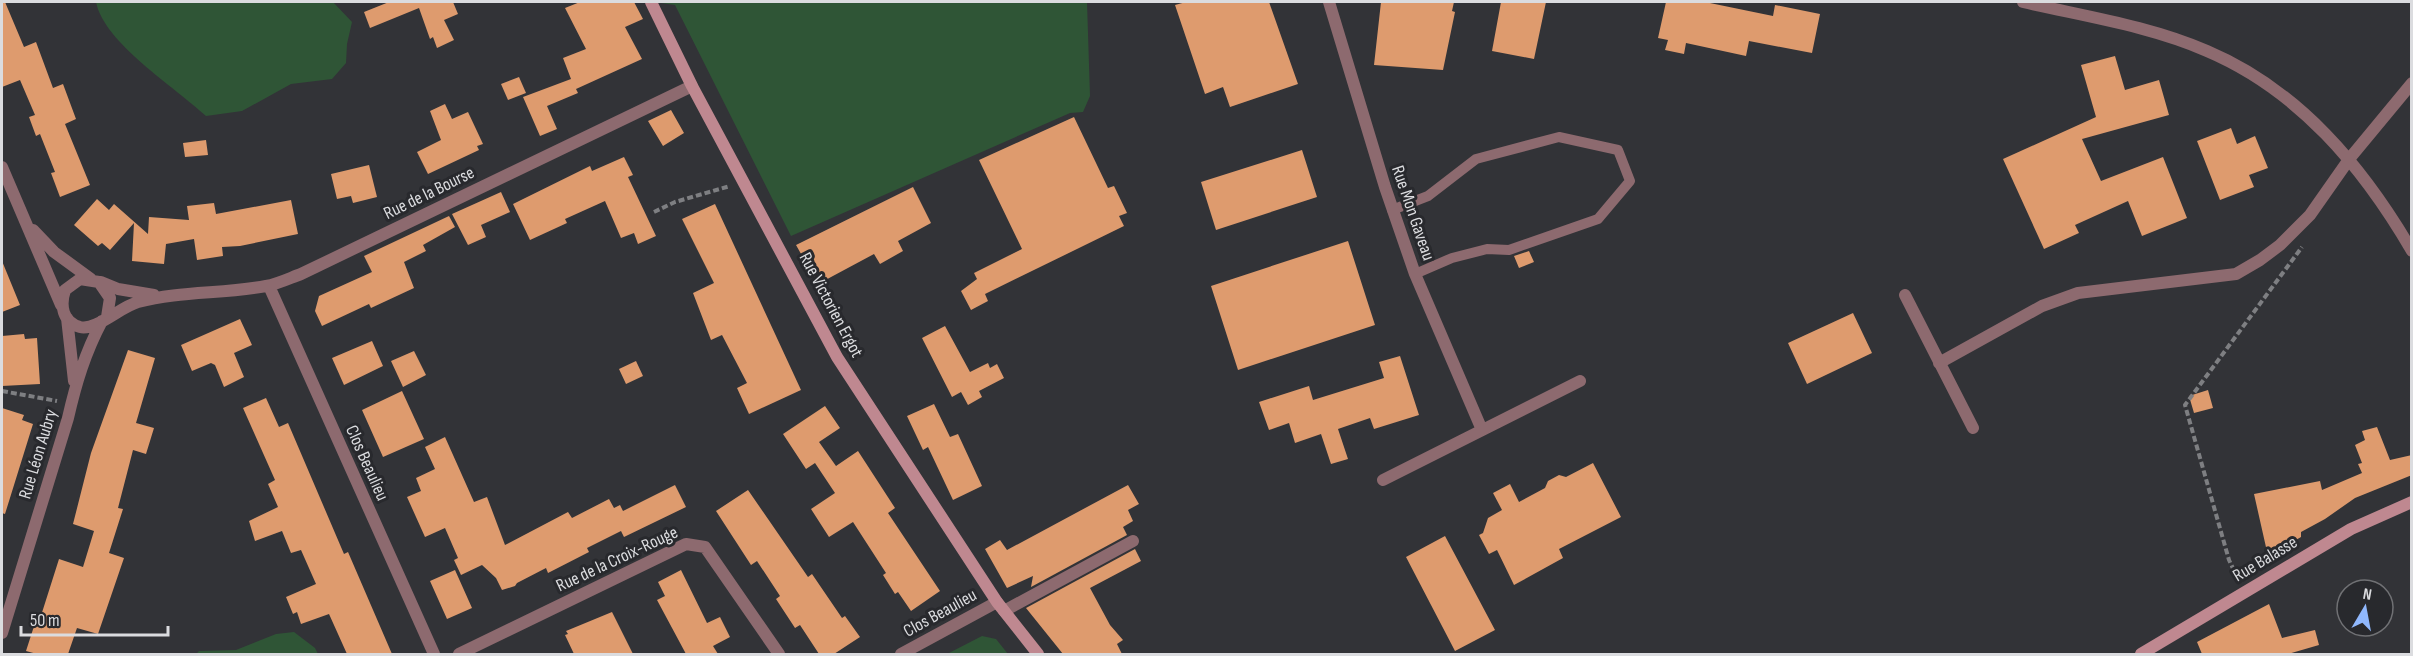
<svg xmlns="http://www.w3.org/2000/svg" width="2413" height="656" viewBox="0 0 2413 656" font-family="'Sofia Sans Condensed',sans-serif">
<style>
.green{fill:#2f5536}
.building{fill:#de9b6e}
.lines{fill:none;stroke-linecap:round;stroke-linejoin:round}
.path{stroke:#7e7f82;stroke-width:4;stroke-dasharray:6 3;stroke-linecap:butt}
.lane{stroke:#8d6a6f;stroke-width:10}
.street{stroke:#8d6a6f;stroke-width:12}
.secondary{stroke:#bf8890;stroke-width:12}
.labels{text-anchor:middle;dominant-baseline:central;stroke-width:6;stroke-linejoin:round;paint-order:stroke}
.street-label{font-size:18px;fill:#dbdcdf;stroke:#28292d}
</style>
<rect width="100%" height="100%" fill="#323337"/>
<path class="green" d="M96,2H333L352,22L347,44L346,63L332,79L291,84L242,111L206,116C175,87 104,43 96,2Z
M654,2H1087L1090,96L1083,112L1070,113L791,236L675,5Z
M294,632L315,648L318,654H196L199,651L236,650L276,634Z
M982,636L996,639L1008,654H947Z"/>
<path class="building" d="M2,2H5L24,47L36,42L53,88L63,84L76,119L65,124L90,185L60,197L51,173L55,172L40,134L36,136L29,117L35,115L20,80L2,87Z
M389,2H453L458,14L444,20L454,40L437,48L433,37L430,39L419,8L370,28L364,12Z
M580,2H634L643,19L625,27L642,59L576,89L578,93L547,106L557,129L540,136L523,97L571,79L563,58L586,49L565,8Z
M1186,2H1269L1298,84L1230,107L1223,87L1205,94L1175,5Z
M1381,2H1454L1452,11L1455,12L1443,70L1374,65Z
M1501,2H1546L1534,59L1492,51Z
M1666,2H1705L1773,16L1775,5L1820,14L1812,53L1749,41L1746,56L1686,43L1684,54L1665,50L1668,40L1658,38Z
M2115,56L2125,90L2159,80L2169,115L2082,139L2101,181L2163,157L2187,218L2142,236L2128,201L2075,225L2079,233L2044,249L2003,159L2096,117L2081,65Z
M519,77L526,93L508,100L501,84Z
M445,104L452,119L468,112L483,144L477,146L479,150L428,174L417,152L441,140L430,111Z
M671,110L684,133L663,146L648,121Z
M1074,117L1108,188L1114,186L1127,213L1119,216L1124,226L985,294L988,301L971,310L961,291L977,279L974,273L1022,249L979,160Z
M2231,128L2237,144L2255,136L2268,168L2249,175L2254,187L2220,200L2197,141Z
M206,140L208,155L185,157L183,143Z
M1302,150L1317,197L1216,230L1201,182Z
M624,157L633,175L628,177L656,236L638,244L634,233L621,238L605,201L565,219L567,223L530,240L513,204L590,166L592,171Z
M369,165L377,197L353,203L351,196L337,199L331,174Z
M913,187L931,223L898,241L903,251L880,264L874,254L818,284L796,245Z
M501,192L510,212L481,225L486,237L468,245L452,214Z
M97,199L109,210L114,204L148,234L149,217L189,220L187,206L214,203L216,214L291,200L298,234L240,246L222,247L223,256L197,260L194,239L166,244L164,264L132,261L134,223L110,250L102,243L98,246L74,225Z
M715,204L801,390L749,414L737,388L747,383L722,335L711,340L693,293L714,283L682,219Z
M449,216L455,227L423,245L426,251L404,262L414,288L371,308L369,304L322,326L315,311L319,296L372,272L364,256Z
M1348,241L1375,325L1238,370L1211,286Z
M1529,251L1534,262L1519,268L1514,256Z
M2,261L20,305L2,312Z
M1853,313L1872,353L1807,384L1788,343Z
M240,319L252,345L234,353L244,377L224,387L215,365L211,363L192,371L181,345Z
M945,326L970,372L988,363L990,368L997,364L1004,378L979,391L982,397L968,405L961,392L952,397L922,338Z
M24,334L25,339L37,338L40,384L2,386V336Z
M372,341L383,366L344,385L332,358Z
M128,350L155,358L136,423L154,428L146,454L133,450L118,508L123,509L109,553L124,558L98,634L77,628L68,654H37L26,651L36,620L39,622L59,559L83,567L94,531L73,524L91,453Z
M414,351L426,375L403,387L391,361Z
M1400,356L1419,415L1374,429L1370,418L1338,429L1348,459L1331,464L1321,434L1295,443L1289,423L1269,430L1259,402L1309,386L1313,400L1384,378L1379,362Z
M636,361L643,376L626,384L619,369Z
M2208,390L2213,408L2194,413L2189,396Z
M402,391L424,439L383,457L362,410Z
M266,398L279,427L288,423L344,554L348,552L392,654H347L329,614L301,624L297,612L293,614L286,597L316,584L301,550L291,553L282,531L255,541L249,521L278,507L268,484L275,480L243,408Z
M934,404L950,437L958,434L982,486L953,500L928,447L923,450L907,416Z
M825,406L840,428L819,442L836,466L858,451L895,508L888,513L940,591L911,611L898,592L895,594L883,575L886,573L853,522L829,537L811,509L835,493L815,463L806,469L783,434Z
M2,408L24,415L22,420L33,424L5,514L2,513Z
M2377,427L2390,460L2412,455V475L2355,498L2325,519L2301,532V537L2268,556L2254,494L2320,481L2322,490L2362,473L2358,464L2362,463L2355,445L2365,440L2362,431Z
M445,437L474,502L487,497L505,545L568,512L572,518L609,499L614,508L620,505L623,511L675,485L686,507L624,537L621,531L587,548L589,552L548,573L546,568L517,583L515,586L502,590L496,578L482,565L461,575L454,560L458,558L445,528L425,537L407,497L421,491L416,478L435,469L425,447Z
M1593,463L1621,517L1559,549L1563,558L1514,585L1497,550L1489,554L1479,535L1483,533L1488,518L1502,510L1493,493L1510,484L1519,502L1545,488L1548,481L1559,475L1566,477Z
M1128,485L1139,504L1128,510L1133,521L1123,527L1127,535L1031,587L1033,576L1007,588L985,549L1000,540L1007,550Z
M748,490L808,577L812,574L842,618L845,616L860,637L834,654H819L800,625L795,628L776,599L780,596L757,561L751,565L716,511Z
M1445,536L1495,630L1455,651L1406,557Z
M1135,549L1141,561L1090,588L1110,625L1123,640L1117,644L1122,654H1063L1026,608Z
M455,570L472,608L447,619L430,581Z
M681,570L707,623L720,617L730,637L713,646L718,654H686L657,600L665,596L658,582Z
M2269,604L2282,638L2315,630L2319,645L2288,654H2202L2197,642Z
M612,612L633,654H574L565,635L568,634L566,631Z"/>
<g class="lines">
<path class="path" d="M654,212L675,202L730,186
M2,391L57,401
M2238,579L2229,560L2185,405L2302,247"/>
<path class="lane" d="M1392,210L1428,196L1476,159L1559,137L1618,150L1630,181L1598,219L1509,250L1487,249L1452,258L1415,274"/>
<path class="street" d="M1329,2L1385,187L1415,274L1482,430
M2023,2C2083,16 2150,26 2207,51C2299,90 2363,167 2412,251
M2,167L61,305
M33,230L54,252L91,279
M101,282L118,289L154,295
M269,286L434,654
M1905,295L1973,428
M107,317L110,298L99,282L80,279L65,290C60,305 62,322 80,327C96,331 120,307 138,302C179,291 224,294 266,286C278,284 290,278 301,274L692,86
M67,318L74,381
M1939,363L2042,306L2078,293L2236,274L2260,260L2280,245L2310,215L2350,158L2412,83
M1383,480L1580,381
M1004,611L1133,541
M2,633L68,418C76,383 85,353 102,321
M459,654L686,544L705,547L779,654
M901,654L997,602"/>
<path class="secondary" d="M651,2L692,86L837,357L997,602L1038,654
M2141,654L2351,529L2412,502"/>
</g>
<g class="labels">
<g class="street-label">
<text transform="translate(429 193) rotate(-26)">Rue de la Bourse</text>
<text transform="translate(1413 213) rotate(71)">Rue Mon Gaveau</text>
<text transform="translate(831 305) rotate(62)">Rue Victorien Ergot</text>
<text transform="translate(38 454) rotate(-73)">Rue Léon Aubry</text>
<text transform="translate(367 463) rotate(66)">Clos Beaulieu</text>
<text transform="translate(617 559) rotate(-25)">Rue de la Croix-Rouge</text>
<text transform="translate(2265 559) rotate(-31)">Rue Balasse</text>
<text transform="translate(940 613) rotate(-29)">Clos Beaulieu</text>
</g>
</g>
<rect width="2413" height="656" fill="none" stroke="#dbdcdf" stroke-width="6"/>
<g transform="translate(2365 608) rotate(10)"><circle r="28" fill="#28292d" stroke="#707174" stroke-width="1.5"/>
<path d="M0-4.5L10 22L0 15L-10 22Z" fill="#90b8fd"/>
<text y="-9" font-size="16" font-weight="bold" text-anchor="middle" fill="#dbdcdf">N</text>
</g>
<path d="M21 626v9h147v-9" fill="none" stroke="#dbdcdf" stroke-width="3"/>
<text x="30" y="626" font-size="18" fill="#dbdcdf" stroke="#28292d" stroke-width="4.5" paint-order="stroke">50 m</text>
</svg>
